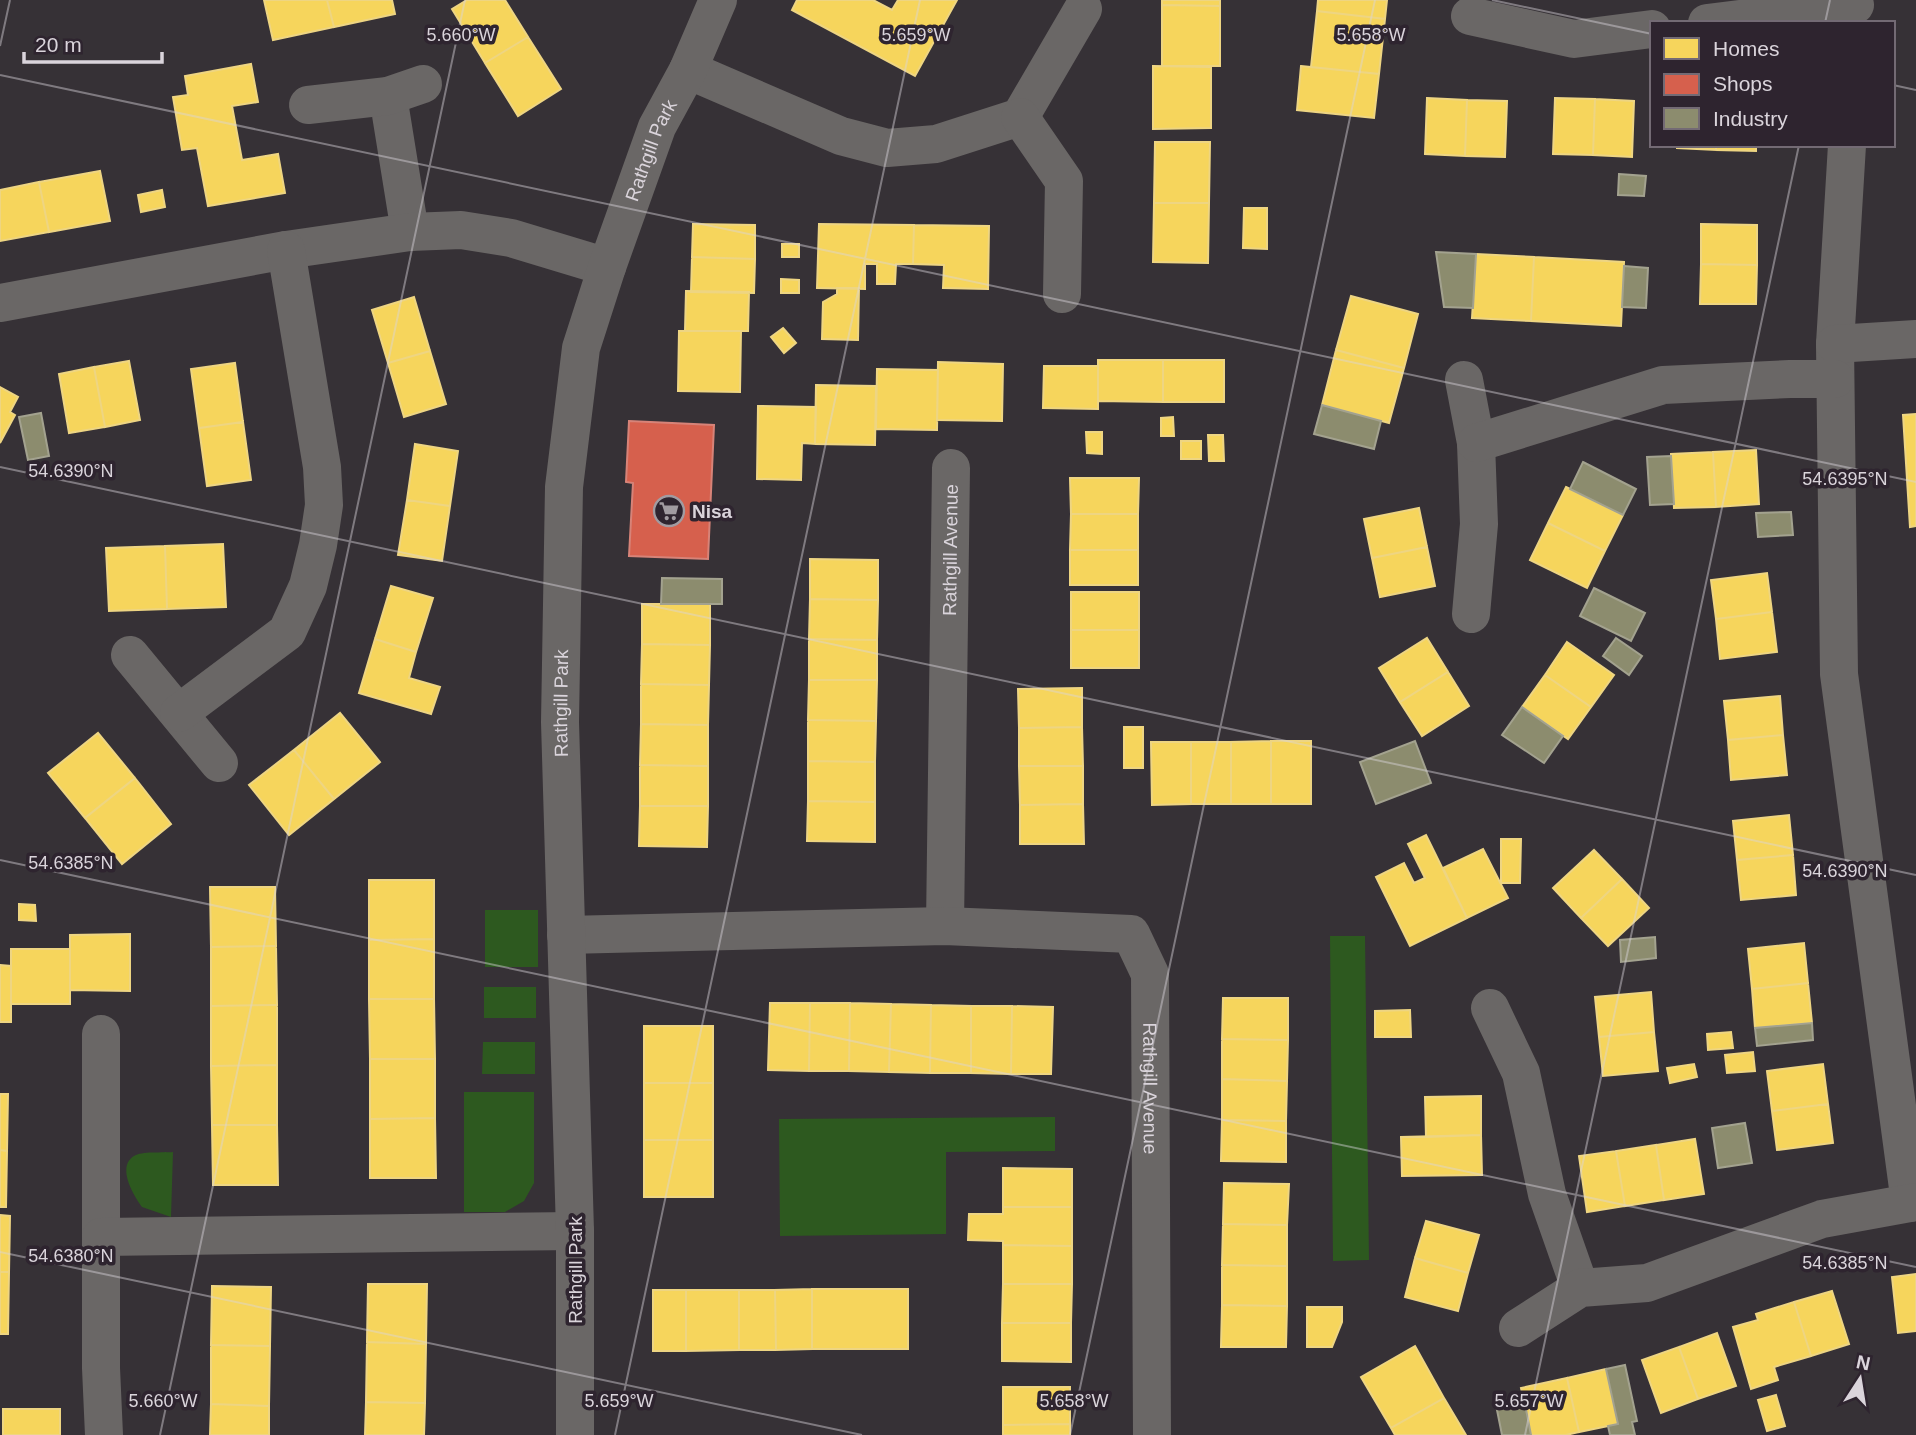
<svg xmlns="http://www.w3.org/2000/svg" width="1916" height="1435" viewBox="0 0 1916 1435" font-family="Helvetica,sans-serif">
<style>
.green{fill:#2d591f}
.homes{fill:#f6d55c;stroke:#eed582;stroke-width:2}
.shops{fill:#d6604d;stroke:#d78378;stroke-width:2}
.industry{fill:#8c8c6e;stroke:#a3a28f;stroke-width:2}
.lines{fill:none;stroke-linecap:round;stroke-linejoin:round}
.minor{stroke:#6a6766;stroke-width:38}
.ticks{fill:none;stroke:#dad4db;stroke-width:2;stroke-opacity:0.45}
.labels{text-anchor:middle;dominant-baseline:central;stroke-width:7;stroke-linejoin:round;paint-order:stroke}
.street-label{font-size:19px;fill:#dad4db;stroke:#2e242f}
.poi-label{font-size:19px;font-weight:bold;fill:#dad4db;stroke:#2e242f;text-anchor:start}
.ticks-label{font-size:18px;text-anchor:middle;fill:#dad4db;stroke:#2e242f;stroke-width:7;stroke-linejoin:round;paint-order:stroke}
</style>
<rect width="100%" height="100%" fill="#363136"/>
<path class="green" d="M485,910H538V967H485Z
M1330,936H1365L1369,1260L1333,1261Z
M484,987H536V1018H484Z
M483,1042H535V1074H482Z
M464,1092H534V1183L524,1201L505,1212H464Z
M1055,1117V1151L946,1152V1234L780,1236L779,1119Z
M173,1152L171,1217L142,1207C134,1196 116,1167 134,1156C141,1151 164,1153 173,1152Z"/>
<path class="homes" d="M264,0H327L334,27L273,40Z
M327,0H392L395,14L334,27Z
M467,0H505L528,37L485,63L452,9Z
M797,0H873L892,10L898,0H957L915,76L792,10Z
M1162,0H1220V6L1162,5Z
M1318,0H1387L1385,19L1317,11Z
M1162,5L1220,6V66H1162Z
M1317,11L1385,19L1379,74L1311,67Z
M528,37L561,89L518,116L485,63Z
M251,64L258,102L232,106L242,160L278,154L285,193L208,206L197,148L182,150L173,97L188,95L185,76Z
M1153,66L1211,67V128L1153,129Z
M1301,66L1379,74L1374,118L1297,110Z
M1427,98L1467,100L1465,156L1425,154Z
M1555,98L1595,99L1593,155L1553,154Z
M1595,99L1634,101L1632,157L1593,155Z
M1467,100L1507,101L1505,157L1465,156Z
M1155,142H1210L1209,203H1154Z
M1677,145H1716V150L1677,148Z
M1716,145H1756V151L1716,150Z
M100,171L110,221L49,232L39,182Z
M39,182L49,232L0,241V190Z
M162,190L165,207L141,212L138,195Z
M1154,203H1209L1208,263L1153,262Z
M1244,208H1267V249L1243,248Z
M693,224L755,225V259L692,257Z
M819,224L914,225L913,264H896L895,284H877V264H865V289L817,288Z
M1701,224L1757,225V265L1701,264Z
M914,225L989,226L988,289L943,288L944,265L913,264Z
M782,244H799V257H782Z
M1476,254L1534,257L1531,321L1472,318Z
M692,257L755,259L754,293L691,292Z
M1534,257L1624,262L1621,326L1531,321Z
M1701,264L1757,265L1756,304H1700Z
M781,279L799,280V293H781Z
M837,288H859L858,340L822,339L823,302L837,294Z
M686,291L749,292L748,331H685Z
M1351,296L1418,314L1404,368L1336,350Z
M414,297L430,351L388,363L372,310Z
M783,328L796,343L784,353L771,337Z
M679,331H741L740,392L678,391Z
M1336,350L1404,368L1389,423L1322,405Z
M430,351L446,404L404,417L388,363Z
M1098,360H1163V402L1098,401Z
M1163,360H1224V402H1163Z
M129,361L140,420L105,427L94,367Z
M938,362L1003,364L1002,421L937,420Z
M235,363L243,422L199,428L191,369Z
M1044,366H1098V409L1043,408Z
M94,367L105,427L69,433L59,374Z
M877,369L938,370L937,430L876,429Z
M816,385L876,386L875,445L815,444Z
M0,387L18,397L10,412L15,415L0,443Z
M758,406L816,407L815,444L802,443L801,480L757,479Z
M1916,414V526L1910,527L1903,415Z
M1173,417L1174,436H1161V418Z
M243,422L251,480L207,486L199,428Z
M1086,432H1102V454L1087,453Z
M1208,435H1223L1224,461H1209Z
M1181,441H1201V459H1181Z
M415,444L458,451L450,506L407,500Z
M1756,450L1759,504L1716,507L1713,452Z
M1713,452L1716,507L1674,508L1671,454Z
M1070,478H1139L1138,514H1071Z
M1566,487L1623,515L1605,551L1548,523Z
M407,500L450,506L442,561L398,555Z
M1419,508L1427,547L1372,558L1364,519Z
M1071,514H1138V550H1070Z
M1548,523L1605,551L1587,588L1530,560Z
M223,544L226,607L167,609L165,546Z
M165,546L167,609L109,611L106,548Z
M1427,547L1435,586L1380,597L1372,558Z
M1070,550H1138V585H1070Z
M810,559L878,560V600L810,599Z
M1767,573L1772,612L1716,619L1711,580Z
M391,586L433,598L416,652L375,639Z
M1071,592H1139V630H1071Z
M810,599L878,600L877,640L809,639Z
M642,604H710V645L642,644Z
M1772,612L1777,652L1720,659L1716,619Z
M1071,630H1139V668H1071Z
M1427,638L1448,672L1400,702L1379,668Z
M375,639L416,652L409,678L440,687L431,714L359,693Z
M809,639L877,640V680H809Z
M1567,642L1614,675L1591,707L1545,675Z
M642,644L710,645L709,685L641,684Z
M1448,672L1469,706L1422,736L1400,702Z
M1545,675L1591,707L1568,739L1522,707Z
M809,680H877L876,721L808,720Z
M641,684L709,685L708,725L641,724Z
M1082,688V727L1019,728L1018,689Z
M1780,696L1783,735L1728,740L1724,701Z
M340,713L380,762L334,799L294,750Z
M808,720L876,721L875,762L808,761Z
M641,724L708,725V766L640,765Z
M1082,727L1083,766H1019V728Z
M1124,727H1143V768H1124Z
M98,733L135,778L85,818L48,773Z
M1783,735L1787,775L1731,780L1728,740Z
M1271,741H1311V804H1271Z
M1271,741V804H1231V742Z
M1151,742H1191V804L1152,805Z
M1191,742H1231V804H1191Z
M294,750L334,799L289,835L249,785Z
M808,761L875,762V802L808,801Z
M640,765L708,766V806H640Z
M1019,766H1083V804L1020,805Z
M135,778L171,824L122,864L85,818Z
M808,801L875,802V842L807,841Z
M1083,804L1084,844H1020V805Z
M640,806H708L707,847L639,846Z
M1789,815L1793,855L1737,860L1733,821Z
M1426,835L1467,918L1410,946L1376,877L1404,863L1414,883L1425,878L1408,844Z
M1501,839H1521L1520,883H1501Z
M1483,849L1508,898L1467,918L1443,868Z
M1594,850L1622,879L1581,918L1553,888Z
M1793,855L1796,895L1741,900L1737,860Z
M1622,879L1649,908L1608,946L1581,918Z
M369,880H434V939L369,940Z
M210,887H275L276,946L211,947Z
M19,904L35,905L36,921L19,920Z
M130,934V991L70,990V935Z
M434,939V999H369V940Z
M1804,943L1808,983L1752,989L1748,949Z
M276,946L277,1005L211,1006V947Z
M11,949H70V1004H11Z
M0,965L11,966V1022H0Z
M1808,983L1812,1023L1755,1028L1752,989Z
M1651,992L1654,1032L1599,1037L1595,997Z
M1223,998H1288V1040L1222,1039Z
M369,999H434L435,1059H370Z
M770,1003H810L809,1071L768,1070Z
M810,1003H850L849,1071H809Z
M850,1003L891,1004L889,1072L849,1071Z
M891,1004L931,1005L930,1073L889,1072Z
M277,1005V1065L211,1066V1006Z
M931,1005L971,1006V1073H930Z
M971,1006H1012L1011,1074L971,1073Z
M1012,1006L1053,1007L1051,1074H1011Z
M1410,1010L1411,1037H1375V1011Z
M644,1026H713V1083H644Z
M1654,1032L1658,1071L1603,1076L1599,1037Z
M1731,1032L1733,1048L1708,1050L1707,1034Z
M1222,1039L1288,1040L1287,1081L1222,1079Z
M1753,1052L1755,1071L1727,1073L1725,1055Z
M370,1059H435V1118L370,1119Z
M1694,1064L1697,1077L1670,1083L1667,1068Z
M1823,1064L1828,1104L1772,1111L1767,1071Z
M277,1065V1125H212L211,1066Z
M1222,1079L1287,1081L1286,1121L1222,1120Z
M644,1083H713V1140H644Z
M0,1094H8L7,1151L0,1150Z
M1481,1096V1135L1426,1137L1425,1097Z
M1828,1104L1833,1143L1777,1150L1772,1111Z
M435,1118L436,1178H370V1119Z
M1222,1120L1286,1121V1162L1221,1161Z
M212,1125H277L278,1185H213Z
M1481,1135L1482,1175L1402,1176L1401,1137Z
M1695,1139L1704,1194L1664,1200L1656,1145Z
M644,1140H713V1197H644Z
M1656,1145L1664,1200L1625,1206L1616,1151Z
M0,1150L7,1151L6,1207H0Z
M1616,1151L1625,1206L1587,1212L1579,1156Z
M1003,1168L1072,1169V1207H1003Z
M1224,1183L1289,1184L1287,1225L1223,1224Z
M1003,1207H1072V1246L1003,1245V1241L968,1240L969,1214H1003Z
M0,1215L10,1216L9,1272H0Z
M1426,1221L1479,1235L1468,1273L1415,1258Z
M1223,1224L1287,1225V1266L1222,1265Z
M1003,1245L1072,1246V1284H1003Z
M1415,1258L1468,1273L1458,1311L1405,1297Z
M1222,1265L1287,1266V1306L1222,1305Z
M0,1272H9L8,1334H0Z
M1916,1274V1331L1898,1333L1892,1277Z
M368,1284H427L426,1344L367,1342Z
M1003,1284H1072L1071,1323H1002Z
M212,1286L271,1287L270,1346L211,1345Z
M812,1289V1349L776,1350L775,1290Z
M812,1289H908V1349H812Z
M653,1290H686V1351H653Z
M686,1290H739V1350L686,1351Z
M739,1290H775L776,1350H739Z
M1832,1291L1849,1344L1811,1356L1794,1302Z
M1794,1302L1811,1356L1774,1367L1778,1380L1751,1389L1733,1327L1758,1320L1756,1314Z
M1222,1305L1287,1306L1286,1347H1221Z
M1307,1307H1342V1322L1332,1347H1307Z
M1002,1323H1071V1362L1002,1361Z
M1717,1333L1736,1386L1698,1399L1679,1347Z
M367,1342L426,1344L425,1403L366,1402Z
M211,1345L270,1346L269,1406L211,1404Z
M1415,1346L1444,1398L1391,1428L1361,1377Z
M1679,1347L1698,1399L1661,1413L1642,1360Z
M1606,1369L1618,1424L1579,1432L1567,1378Z
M1567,1378L1579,1432L1566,1435H1531L1521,1388Z
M1003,1387H1070V1424L1003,1425Z
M1776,1395L1785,1426L1767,1431L1758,1400Z
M1444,1398L1466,1435H1395L1391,1428Z
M366,1402L425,1403L424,1435H365Z
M211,1404L269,1406V1435H210Z
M3,1409H60V1435H3Z
M1070,1424V1435H1003V1425Z"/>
<path class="shops" d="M629,421L714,425L708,559L629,556L633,483L626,482Z"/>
<path class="industry" d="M1619,174L1646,176L1644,196L1618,195Z
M1436,252L1476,254L1473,308L1444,307Z
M1624,266L1648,268L1646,308L1622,307Z
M1322,405L1381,421L1374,449L1314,434Z
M41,413L49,456L28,460L19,417Z
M1671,456L1674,504L1650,505L1647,457Z
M1583,462L1636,489L1623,515L1570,489Z
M1791,512L1793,535L1758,537L1756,513Z
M662,578L722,579V604H661Z
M1594,588L1645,613L1631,641L1580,616Z
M1616,638L1642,656L1629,675L1603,656Z
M1522,707L1563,736L1544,763L1502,735Z
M1415,741L1431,783L1376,804L1360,762Z
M1655,937L1656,958L1621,962L1620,940Z
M1812,1023L1813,1040L1757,1046L1755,1028Z
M1745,1123L1752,1163L1718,1168L1712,1128Z
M1625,1365L1637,1421L1632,1422L1635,1435H1610L1608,1426L1618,1424L1606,1369Z
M1524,1399L1531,1435H1502L1496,1405Z"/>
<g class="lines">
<g class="minor">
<path d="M1470,16L1574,39L1652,29"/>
<path d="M1707,23L1855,5"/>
<path d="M688,70L841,136L887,148L936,144L1020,117L1083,9"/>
<path d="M388,96L410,232"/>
<path d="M308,105L388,96L423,84"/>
<path d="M1020,117L1064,181L1062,294"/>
<path d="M1847,145L1835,344L1839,674L1910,1203"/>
<path d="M0,303L286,250L410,232L461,230L511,238L607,267"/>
<path d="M1835,344L1916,339"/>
<path d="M1464,380L1476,443L1479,524L1471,614"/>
<path d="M1476,443L1663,385L1790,379H1835"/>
<path d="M130,655L219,763"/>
<path d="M179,713L287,632L308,586L318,545L324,505L322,467L286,250"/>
<path id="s1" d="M945,926L951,468"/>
<path id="s2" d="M566,935L945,926L1131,934L1150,974L1152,1435"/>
<path d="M1490,1008L1521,1073L1547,1194L1580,1288"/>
<path d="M101,1034V1368L104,1435"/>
<path d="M101,1237L575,1231"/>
<path d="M1518,1328L1580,1288L1647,1283L1822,1219L1916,1202"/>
<path id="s3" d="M575,1435V1231L560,722L564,487L581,348L607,267L657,127L688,70L718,0"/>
</g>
</g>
<path class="ticks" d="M1492,0L1652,34M1825,23L1830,0M0,46L10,0M0,75L1916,482M1893,85L1916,90M0,467L1916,875M0,860L1916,1267M0,1252L862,1435M160,1435L465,0M615,1435L920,0M1070,1435L1375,0M1525,1435L1799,145"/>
<defs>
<g id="supermarket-ring" transform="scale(1.575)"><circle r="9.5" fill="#2e242f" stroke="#a19ba1" stroke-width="1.5"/><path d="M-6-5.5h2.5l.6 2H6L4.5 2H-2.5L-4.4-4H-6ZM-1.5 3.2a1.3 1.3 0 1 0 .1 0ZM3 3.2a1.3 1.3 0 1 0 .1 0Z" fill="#a19ba1"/></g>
</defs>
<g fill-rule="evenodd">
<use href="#supermarket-ring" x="669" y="511"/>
</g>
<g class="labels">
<g class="street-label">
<text stroke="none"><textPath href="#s3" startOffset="1298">Rathgill Park</textPath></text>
<text stroke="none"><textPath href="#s1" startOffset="376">Rathgill Avenue</textPath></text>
<text stroke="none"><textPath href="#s3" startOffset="732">Rathgill Park</textPath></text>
<text stroke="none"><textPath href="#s2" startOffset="724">Rathgill Avenue</textPath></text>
<text transform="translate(575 1270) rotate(-90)">Rathgill Park</text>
</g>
<g class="poi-label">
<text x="692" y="511">Nisa</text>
</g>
</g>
<g class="ticks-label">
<text x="461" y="41">5.660°W</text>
<text x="916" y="41">5.659°W</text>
<text x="1371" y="41">5.658°W</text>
<text x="71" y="477">54.6390°N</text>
<text x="1845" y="485">54.6395°N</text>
<text x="71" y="869">54.6385°N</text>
<text x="1845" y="877">54.6390°N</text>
<text x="71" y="1262">54.6380°N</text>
<text x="1845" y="1269">54.6385°N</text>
<text x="163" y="1407">5.660°W</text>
<text x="619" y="1407">5.659°W</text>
<text x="1074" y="1407">5.658°W</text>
<text x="1529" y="1407">5.657°W</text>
</g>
<rect x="1650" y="21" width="245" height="126" fill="#2e242f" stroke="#736a74" stroke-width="2"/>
<rect x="1664" y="38" width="35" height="21" fill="#f6d55c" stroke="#736a74" stroke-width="2"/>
<text x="1713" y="56" font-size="21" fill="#dad4db">Homes</text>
<rect x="1664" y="74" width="35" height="21" fill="#d6604d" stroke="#736a74" stroke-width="2"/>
<text x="1713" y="91" font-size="21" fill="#dad4db">Shops</text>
<rect x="1664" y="108" width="35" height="21" fill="#8c8c6e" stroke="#736a74" stroke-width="2"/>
<text x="1713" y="126" font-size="21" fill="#dad4db">Industry</text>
<g transform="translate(1860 1379) rotate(12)" stroke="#2e242f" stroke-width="5" paint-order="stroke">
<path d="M0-5L12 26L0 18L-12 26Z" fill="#dad4db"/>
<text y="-10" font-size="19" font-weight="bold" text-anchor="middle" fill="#dad4db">N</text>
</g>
<path d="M24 52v10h138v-10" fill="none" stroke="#dad4db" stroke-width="3.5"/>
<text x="35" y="52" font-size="21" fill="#dad4db" stroke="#2e242f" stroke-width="5" paint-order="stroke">20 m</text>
</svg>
